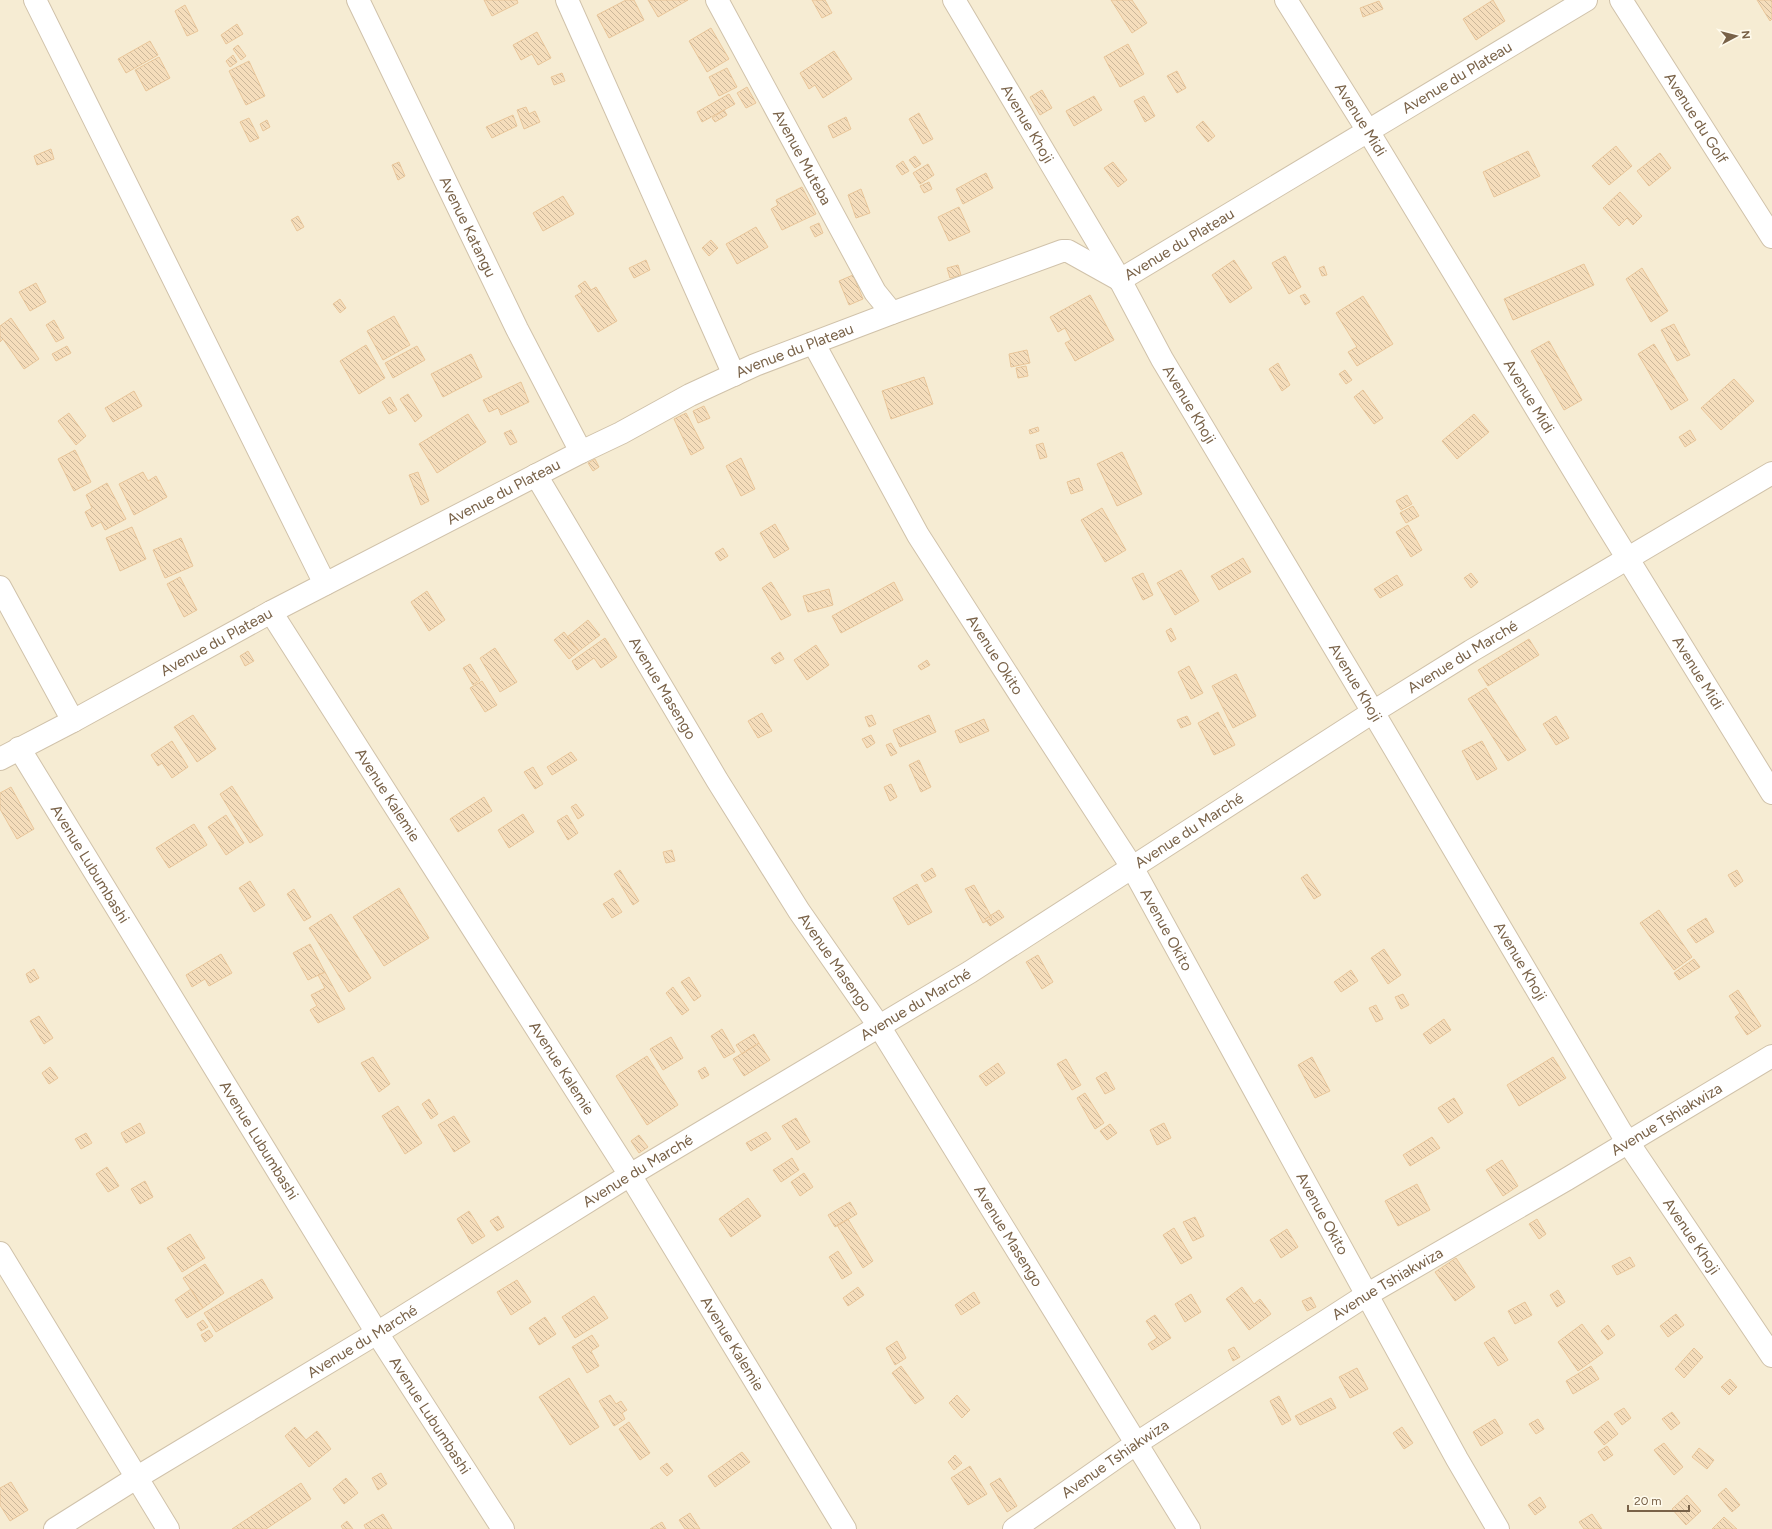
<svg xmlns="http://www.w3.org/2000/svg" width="1772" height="1529" viewBox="0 0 1772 1529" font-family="Figtree,sans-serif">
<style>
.residential{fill:#f6ecd3}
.building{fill:url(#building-back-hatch);stroke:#e9c69a}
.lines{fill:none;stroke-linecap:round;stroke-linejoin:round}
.minor-casing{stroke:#d0c2aa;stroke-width:24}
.minor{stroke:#fff;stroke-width:22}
.labels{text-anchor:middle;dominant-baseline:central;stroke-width:3.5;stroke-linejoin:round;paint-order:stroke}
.street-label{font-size:15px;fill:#796248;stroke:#fffbed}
</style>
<defs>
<pattern id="building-back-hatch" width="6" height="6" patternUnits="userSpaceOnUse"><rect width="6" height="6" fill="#f5ddbb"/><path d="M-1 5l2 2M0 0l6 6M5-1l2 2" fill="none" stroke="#cbb79a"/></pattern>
</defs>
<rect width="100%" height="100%" fill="#fef9e6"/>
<path class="residential" d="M0,0H1772V1529H0Z"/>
<path class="building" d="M484,0H517L518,3L492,16Z
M626,0H634L644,20L609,38L597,15Z
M648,0H688L658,17Z
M812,0H825L832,13L822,18Z
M1111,0H1132L1147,23L1132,33Z
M1493,0L1505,21L1476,40L1463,19Z
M1757,0H1772V19L1770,21Z
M1379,1L1383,9L1363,17L1360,8Z
M185,5L198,31L187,36L175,11Z
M237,24L243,34L226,44L221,35Z
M711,28L729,59L707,72L689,41Z
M537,32L551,58L538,65L532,54L521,60L513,45Z
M150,41L158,55L126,73L118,59Z
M1128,44L1144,74L1120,87L1104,57Z
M238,45L246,56L241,60L233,49Z
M834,51L852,79L823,98L815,85L809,89L800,73Z
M233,55L237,62L230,67L226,61Z
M159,57L170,78L146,91L135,70Z
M249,61L265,96L246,105L229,71Z
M727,68L737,87L719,96L709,77Z
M1177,71L1186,88L1177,93L1167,76Z
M562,73L565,81L554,85L551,77Z
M747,87L756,103L746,108L737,93Z
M1042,90L1052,108L1040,115L1030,97Z
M729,94L735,104L702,122L697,112Z
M1094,96L1102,110L1074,126L1066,111Z
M1144,96L1155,116L1145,122L1134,101Z
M526,107L529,114L535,111L540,122L524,129L517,110Z
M724,110L727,115L715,122L712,118Z
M919,113L933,139L923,144L909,119Z
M513,115L517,126L492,138L486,127Z
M846,117L851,129L833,138L828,126Z
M249,118L259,138L250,142L240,122Z
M267,120L270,127L263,131L260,124Z
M1203,121L1215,136L1208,142L1196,127Z
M1616,146L1632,166L1609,185L1592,166Z
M51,149L54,159L37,165L34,156Z
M1528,151L1540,176L1494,197L1483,172Z
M1660,153L1671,168L1649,186L1637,171Z
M915,156L921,164L915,168L909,160Z
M903,161L909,171L902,175L896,166Z
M399,162L405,176L398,180L392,165Z
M1113,162L1127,180L1118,187L1104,168Z
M928,164L934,175L920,184L913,173Z
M986,173L993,188L963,204L956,189Z
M929,182L932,189L924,193L920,186Z
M802,187L816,214L782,230L771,209L778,205L776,200Z
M861,189L870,213L856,218L848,195Z
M1620,192L1642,216L1633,225L1627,218L1619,226L1603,208Z
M563,196L574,214L543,231L533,213Z
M959,207L970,232L949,241L938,217Z
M298,216L304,227L297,231L291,220Z
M819,223L823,233L815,237L810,227Z
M756,227L768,247L737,264L726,244Z
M711,240L718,248L709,256L702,248Z
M1285,256L1301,287L1289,294L1272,263Z
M646,260L650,270L634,278L629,268Z
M1234,260L1252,288L1230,303L1212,275Z
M1584,264L1594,285L1513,320L1504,299Z
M958,265L961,275L950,278L947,268Z
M1324,266L1327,275L1322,276L1319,268Z
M1642,268L1668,311L1651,322L1626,279Z
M853,275L863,299L849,305L839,281Z
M585,281L591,290L596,287L617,321L598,332L575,296L582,292L578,286Z
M36,283L46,302L30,311L19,292Z
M1305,294L1310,302L1305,305L1300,296Z
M1090,295L1114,340L1075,361L1065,343L1071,340L1065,328L1058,332L1050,317Z
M1363,296L1393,344L1357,366L1348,352L1357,347L1336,313Z
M340,299L346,308L340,313L333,304Z
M394,316L410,345L383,360L367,331Z
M11,318L39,359L24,369L3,339L0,342V326Z
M54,320L64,338L56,342L46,325Z
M1674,324L1690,355L1677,361L1661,330Z
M1549,341L1582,400L1564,410L1531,351Z
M1654,344L1688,400L1671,410L1638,354Z
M366,345L385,378L359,394L340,361Z
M67,346L71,353L56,361L52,354Z
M417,346L425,360L393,378L385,363Z
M1027,350L1030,363L1011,367L1009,354Z
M471,354L482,377L443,397L431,374Z
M1278,363L1290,385L1282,391L1269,369Z
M1026,366L1028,376L1018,378L1016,368Z
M1345,370L1352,380L1346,384L1339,374Z
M924,377L933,404L891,419L882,391Z
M1734,379L1754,401L1721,430L1701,408Z
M521,382L529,402L501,415L498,408L489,412L483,400Z
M1363,390L1383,418L1374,424L1354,397Z
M134,391L142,406L113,422L105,408Z
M408,394L422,416L415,422L400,399Z
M390,397L397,410L389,414L382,402Z
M704,406L710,418L698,423L693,411Z
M69,413L86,436L76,445L58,421Z
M686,413L704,448L691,455L674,419Z
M468,414L486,442L437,473L419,444Z
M1474,414L1489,432L1457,459L1442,441Z
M1038,427L1039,431L1030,434L1029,430Z
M511,430L517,442L510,445L504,433Z
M1690,430L1696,440L1685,447L1679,437Z
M1043,443L1047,457L1040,459L1036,445Z
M75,450L91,482L74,491L58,459Z
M1122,452L1142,494L1117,506L1097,464Z
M741,458L755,489L741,496L726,466Z
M595,459L599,467L593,471L588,463Z
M143,472L148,481L156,476L167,497L134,515L119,484Z
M418,472L429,501L421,505L409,475Z
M1079,478L1083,490L1071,494L1067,482Z
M107,483L126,519L105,530L101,522L92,527L85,512L92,508L86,495Z
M1407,495L1412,504L1401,510L1396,501Z
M1413,506L1419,516L1406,523L1400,513Z
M1102,508L1126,550L1105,562L1081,520Z
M775,524L789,549L774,558L760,533Z
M1408,525L1422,550L1411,557L1396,532Z
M132,527L146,559L120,571L106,538Z
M181,538L193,566L165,578L153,550Z
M723,548L728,556L720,561L715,553Z
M1243,558L1251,572L1219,590L1211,576Z
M1181,570L1199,601L1175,615L1157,583Z
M1143,573L1153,595L1143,600L1132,578Z
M1471,573L1478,582L1471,588L1464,578Z
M1397,575L1403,585L1380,598L1374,589Z
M180,577L197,610L184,617L167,584Z
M771,582L791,615L781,620L762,588Z
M894,582L903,600L841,633L832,616Z
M829,589L833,605L808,612L803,596Z
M427,591L445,620L429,631L411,602Z
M588,620L600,635L579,651L567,637Z
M1171,628L1176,639L1171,642L1166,631Z
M564,632L579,651L569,659L554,640Z
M605,638L617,657L601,668L594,658L577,670L572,661Z
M1529,639L1539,655L1488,686L1478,670Z
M816,645L829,665L807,680L794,660Z
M495,648L517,682L500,692L480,658Z
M248,651L254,661L245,666L240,656Z
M780,652L784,659L775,664L771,658Z
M927,660L930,665L921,670L918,666Z
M470,664L480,680L473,685L463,668Z
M1189,666L1203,693L1191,699L1178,672Z
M1236,674L1256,716L1233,728L1212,686Z
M482,681L497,705L485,712L470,688Z
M1486,688L1526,750L1508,761L1468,699Z
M1218,712L1235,745L1214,755L1198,723Z
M762,713L772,731L758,738L748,721Z
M193,715L216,749L197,762L174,727Z
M872,715L876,724L869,727L865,717Z
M929,715L936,732L900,747L893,730Z
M1187,716L1191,724L1181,728L1177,720Z
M1556,716L1569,738L1556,745L1543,724Z
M984,719L989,731L960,743L955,731Z
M871,735L875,743L867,748L862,739Z
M172,741L188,767L172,778L162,763L158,766L151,755Z
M1482,741L1497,769L1477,780L1462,751Z
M891,743L897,753L891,756L886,745Z
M571,752L577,760L552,775L547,767Z
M919,760L931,787L921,792L909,765Z
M533,767L543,784L535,789L524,772Z
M891,784L897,797L890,801L884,787Z
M232,786L263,835L250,843L220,794Z
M11,787L34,829L17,839L0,809V793Z
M484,797L492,811L458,832L450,819Z
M576,804L584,815L578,819L571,807Z
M523,814L534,832L509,848L498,830Z
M226,815L244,843L226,855L208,827Z
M567,815L578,833L568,840L557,821Z
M194,824L207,845L169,868L156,848Z
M672,850L675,861L666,863L663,852Z
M932,868L936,876L925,882L921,875Z
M620,870L639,901L633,905L614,874Z
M1737,870L1743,881L1735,887L1728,875Z
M1307,874L1321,895L1314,899L1301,878Z
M250,881L265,905L254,912L239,888Z
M917,884L932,912L908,925L893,898Z
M974,885L992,918L983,923L965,889Z
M399,888L429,938L384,966L353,917Z
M294,889L311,917L304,921L287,894Z
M613,898L622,912L612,918L603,904Z
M999,910L1004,917L990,926L985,919Z
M1659,910L1692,957L1674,970L1640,923Z
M331,914L371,978L349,992L309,928Z
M1706,918L1714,932L1696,943L1687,930Z
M310,944L325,972L308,980L293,953Z
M1384,949L1401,975L1388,984L1371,958Z
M221,954L232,973L209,986L205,979L192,987L186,975Z
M1038,955L1053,982L1042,989L1026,962Z
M1694,959L1700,967L1679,980L1674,973Z
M34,969L39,978L30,983L26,974Z
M1351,970L1358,981L1341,992L1334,982Z
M325,972L345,1009L318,1023L310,1010L317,1006L311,995L325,988L318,975Z
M689,977L701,996L694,1001L681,982Z
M673,987L689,1010L682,1015L666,993Z
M1738,990L1761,1026L1747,1035L1735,1017L1740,1013L1729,996Z
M1403,994L1409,1005L1401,1009L1395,997Z
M1376,1005L1383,1019L1376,1022L1369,1008Z
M39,1016L53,1038L44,1044L30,1021Z
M1444,1019L1451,1030L1430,1044L1423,1034Z
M722,1029L735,1052L724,1058L711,1036Z
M754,1034L759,1043L742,1054L736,1045Z
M671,1037L683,1058L663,1070L650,1049Z
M759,1043L770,1060L744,1076L733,1059Z
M647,1056L678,1105L647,1125L616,1076Z
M373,1057L390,1084L379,1092L361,1063Z
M1312,1057L1330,1091L1315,1098L1298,1065Z
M1553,1057L1566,1078L1519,1106L1507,1085Z
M1066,1059L1081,1085L1072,1090L1057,1064Z
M998,1063L1005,1073L986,1086L979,1076Z
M50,1067L58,1078L49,1084L42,1073Z
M705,1067L709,1075L702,1079L698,1071Z
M1106,1072L1115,1089L1105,1094L1096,1078Z
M1085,1093L1104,1123L1095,1129L1077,1098Z
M1454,1098L1463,1113L1448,1123L1438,1108Z
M429,1099L438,1114L431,1119L422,1104Z
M398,1106L422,1143L405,1154L382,1116Z
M454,1116L470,1142L454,1152L438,1125Z
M796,1118L810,1142L797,1150L782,1126Z
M140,1123L145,1133L126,1143L121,1133Z
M1164,1123L1171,1138L1157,1145L1150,1130Z
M1110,1124L1117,1133L1107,1140L1100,1131Z
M766,1132L771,1139L751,1151L746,1143Z
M86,1133L92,1143L81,1149L75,1139Z
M639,1135L648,1147L639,1153L631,1141Z
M1432,1137L1440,1148L1410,1166L1403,1155Z
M792,1158L799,1170L781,1182L773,1170Z
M1502,1160L1518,1186L1503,1196L1486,1170Z
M107,1167L119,1186L108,1192L96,1174Z
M804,1173L813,1187L800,1196L791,1182Z
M145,1181L153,1197L140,1204L131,1189Z
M1417,1184L1430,1210L1398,1226L1385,1201Z
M748,1198L761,1216L731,1237L719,1219Z
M850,1202L857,1214L835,1227L828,1215Z
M469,1211L485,1236L472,1244L457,1219Z
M498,1216L504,1227L497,1231L490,1221Z
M1195,1217L1204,1236L1193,1241L1183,1222Z
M848,1219L873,1261L863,1268L837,1225Z
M1537,1219L1546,1234L1539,1239L1529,1224Z
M1174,1228L1192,1258L1181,1264L1163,1235Z
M1287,1229L1298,1247L1281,1258L1270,1240Z
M190,1234L205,1258L182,1272L167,1248Z
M838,1251L852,1273L842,1279L829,1257Z
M1630,1257L1635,1266L1617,1275L1612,1266Z
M1456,1258L1475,1287L1455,1301L1435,1272Z
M205,1264L224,1293L203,1308L183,1278Z
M262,1279L273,1298L216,1332L204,1313Z
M517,1280L531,1302L511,1315L497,1292Z
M858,1287L864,1295L848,1306L843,1298Z
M1242,1287L1254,1304L1260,1299L1271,1314L1249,1330L1226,1299Z
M191,1289L203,1308L187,1318L175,1300Z
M1558,1290L1565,1302L1557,1307L1550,1295Z
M974,1292L980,1303L961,1315L955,1305Z
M1191,1294L1201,1312L1185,1322L1175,1304Z
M594,1296L608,1318L575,1338L562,1317Z
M1311,1297L1316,1307L1307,1311L1302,1301Z
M1525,1302L1532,1315L1515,1324L1508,1311Z
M1676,1314L1684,1325L1668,1337L1660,1326Z
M1155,1315L1171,1338L1152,1350L1148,1344L1157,1338L1146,1321Z
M545,1317L556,1334L539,1345L529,1328Z
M203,1320L208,1327L201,1331L197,1324Z
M1582,1324L1603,1353L1578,1371L1558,1342Z
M1608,1325L1615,1335L1608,1340L1601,1331Z
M209,1330L213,1336L205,1342L201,1335Z
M592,1335L599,1346L591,1351L599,1366L587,1373L572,1347Z
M1494,1337L1508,1360L1498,1366L1484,1343Z
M897,1341L906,1358L895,1365L886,1348Z
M1234,1347L1240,1357L1233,1361L1228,1350Z
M1694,1348L1703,1357L1684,1378L1675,1369Z
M901,1366L924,1398L915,1404L892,1373Z
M1591,1366L1599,1379L1573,1394L1566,1381Z
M1357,1368L1368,1389L1350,1398L1339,1377Z
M569,1378L599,1427L570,1445L539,1397Z
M1730,1379L1737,1387L1729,1395L1721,1387Z
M610,1395L616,1404L621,1401L627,1410L622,1413L625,1419L614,1426L599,1401Z
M957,1395L970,1410L962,1418L949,1403Z
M1279,1396L1291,1420L1282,1425L1270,1401Z
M1331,1398L1336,1408L1300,1425L1295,1416Z
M1624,1408L1631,1418L1622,1425L1614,1414Z
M1672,1412L1680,1423L1671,1430L1662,1419Z
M1495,1419L1503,1433L1481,1446L1473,1432Z
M1538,1419L1544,1429L1536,1434L1529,1424Z
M1608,1421L1618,1434L1604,1445L1594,1432Z
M629,1422L650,1453L640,1460L619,1429Z
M295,1427L306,1440L317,1431L331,1449L309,1467L285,1436Z
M1402,1427L1413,1443L1404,1449L1393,1433Z
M1664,1443L1683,1467L1674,1475L1654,1450Z
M1607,1446L1613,1455L1604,1461L1598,1452Z
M1699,1448L1714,1460L1707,1469L1692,1457Z
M742,1452L750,1462L715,1487L708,1476Z
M955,1455L962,1463L954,1470L948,1462Z
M667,1463L673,1471L667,1476L660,1468Z
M970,1466L987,1494L968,1505L951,1478Z
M381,1473L387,1484L378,1490L372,1478Z
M346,1478L358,1493L344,1504L333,1489Z
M1000,1478L1017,1506L1007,1512L990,1484Z
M11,1482L28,1510L10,1521L0,1505V1488Z
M301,1483L311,1499L266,1529H232Z
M1726,1488L1740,1505L1732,1512L1718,1495Z
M1687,1495L1701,1511L1686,1525L1672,1509Z
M1540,1497L1546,1507L1535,1515L1528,1505Z
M690,1513L700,1529H685L679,1520Z
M383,1514L392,1529H366L364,1525Z
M1592,1514L1602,1529H1584L1579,1522Z
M1724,1517L1737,1529H1712Z
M347,1521L353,1529H343L341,1526Z
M662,1522L666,1529H650Z"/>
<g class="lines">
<g class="minor-casing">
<g id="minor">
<path d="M35,0L325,584"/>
<path id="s1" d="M358,0L517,329L581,452"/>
<path d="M567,0L734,375"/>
<path id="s2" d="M717,0L875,292L892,313"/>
<path id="s3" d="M954,0L1120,280L1162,359L1373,712L1621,1132L1772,1356"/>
<path id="s4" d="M1286,0L1368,131L1599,512L1772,793"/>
<path id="s5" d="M1621,0L1772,237"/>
<path id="s6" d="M814,344L918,535L1032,713L1132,867L1457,1459L1498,1529"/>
<path id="s7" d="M536,475L717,780L799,911L879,1026L1189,1529"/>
<path d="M0,587L73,721"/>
<path id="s8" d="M271,612L630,1175L845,1529"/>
<path id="s9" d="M19,748L377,1333L503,1529"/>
<path id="s10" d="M0,759L73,721L271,612L581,452L621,433L690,395L755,365L892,313L1062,251H1068L1120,280L1586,0"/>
<path d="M0,1253L168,1529"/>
<path id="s11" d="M55,1529L136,1478L377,1333L630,1175L970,972L1373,712L1471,651L1772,473"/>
<path id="s12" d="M1014,1529L1137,1443L1368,1294L1567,1179L1772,1056"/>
</g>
</g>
<use href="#minor" class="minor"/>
</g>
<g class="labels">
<g class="street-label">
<text stroke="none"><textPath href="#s10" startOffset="1638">Avenue du Plateau</textPath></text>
<text stroke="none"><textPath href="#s5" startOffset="140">Avenue du Golf</textPath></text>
<text stroke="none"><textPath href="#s4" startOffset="141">Avenue Midi</textPath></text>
<text stroke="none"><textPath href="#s3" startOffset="144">Avenue Khoji</textPath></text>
<text stroke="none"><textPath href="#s2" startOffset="179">Avenue Muteba</textPath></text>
<text stroke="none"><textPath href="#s1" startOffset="252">Avenue Katangu</textPath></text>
<text stroke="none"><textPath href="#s10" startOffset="1314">Avenue du Plateau</textPath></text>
<text stroke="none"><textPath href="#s10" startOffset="894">Avenue du Plateau</textPath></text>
<text stroke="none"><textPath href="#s4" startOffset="465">Avenue Midi</textPath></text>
<text stroke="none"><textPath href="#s3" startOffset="468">Avenue Khoji</textPath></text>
<text stroke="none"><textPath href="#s10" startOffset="570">Avenue du Plateau</textPath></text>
<text stroke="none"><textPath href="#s10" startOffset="246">Avenue du Plateau</textPath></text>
<text stroke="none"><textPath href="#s6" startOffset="360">Avenue Okito</textPath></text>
<text stroke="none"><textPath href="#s11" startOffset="1656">Avenue du Marché</textPath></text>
<text stroke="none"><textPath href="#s4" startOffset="789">Avenue Midi</textPath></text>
<text stroke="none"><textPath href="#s3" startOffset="792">Avenue Khoji</textPath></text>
<text stroke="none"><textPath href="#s7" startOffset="248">Avenue Masengo</textPath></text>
<text stroke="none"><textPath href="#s8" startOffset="217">Avenue Kalemie</textPath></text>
<text stroke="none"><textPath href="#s11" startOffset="1332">Avenue du Marché</textPath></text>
<text stroke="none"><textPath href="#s9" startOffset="136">Avenue Lubumbashi</textPath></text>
<text stroke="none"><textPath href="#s6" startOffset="684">Avenue Okito</textPath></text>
<text stroke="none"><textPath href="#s3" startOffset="1116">Avenue Khoji</textPath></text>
<text stroke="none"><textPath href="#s7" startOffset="572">Avenue Masengo</textPath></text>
<text stroke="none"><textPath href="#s11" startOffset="1008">Avenue du Marché</textPath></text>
<text stroke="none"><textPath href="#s8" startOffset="541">Avenue Kalemie</textPath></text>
<text stroke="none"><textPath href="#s12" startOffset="771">Avenue Tshiakwiza</textPath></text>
<text stroke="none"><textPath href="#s9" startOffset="460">Avenue Lubumbashi</textPath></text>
<text stroke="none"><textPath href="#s11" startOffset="684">Avenue du Marché</textPath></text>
<text stroke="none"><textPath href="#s6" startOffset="1008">Avenue Okito</textPath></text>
<text stroke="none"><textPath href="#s7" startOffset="896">Avenue Masengo</textPath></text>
<text stroke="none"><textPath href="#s3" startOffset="1440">Avenue Khoji</textPath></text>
<text stroke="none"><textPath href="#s12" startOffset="447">Avenue Tshiakwiza</textPath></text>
<text stroke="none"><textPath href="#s11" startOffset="360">Avenue du Marché</textPath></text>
<text stroke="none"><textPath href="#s8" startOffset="865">Avenue Kalemie</textPath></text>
<text stroke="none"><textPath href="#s9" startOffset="784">Avenue Lubumbashi</textPath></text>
<text stroke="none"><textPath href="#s12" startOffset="123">Avenue Tshiakwiza</textPath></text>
</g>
</g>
<g transform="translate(1736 36) rotate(83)" stroke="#fffbed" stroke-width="3" paint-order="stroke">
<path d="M0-3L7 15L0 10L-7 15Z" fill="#796248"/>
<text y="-6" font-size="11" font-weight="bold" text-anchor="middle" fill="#796248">N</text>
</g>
<path d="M1628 1505v6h61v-6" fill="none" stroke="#796248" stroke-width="2"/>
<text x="1634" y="1505" font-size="12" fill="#796248" stroke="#fffbed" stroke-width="3" paint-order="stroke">20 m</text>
</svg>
